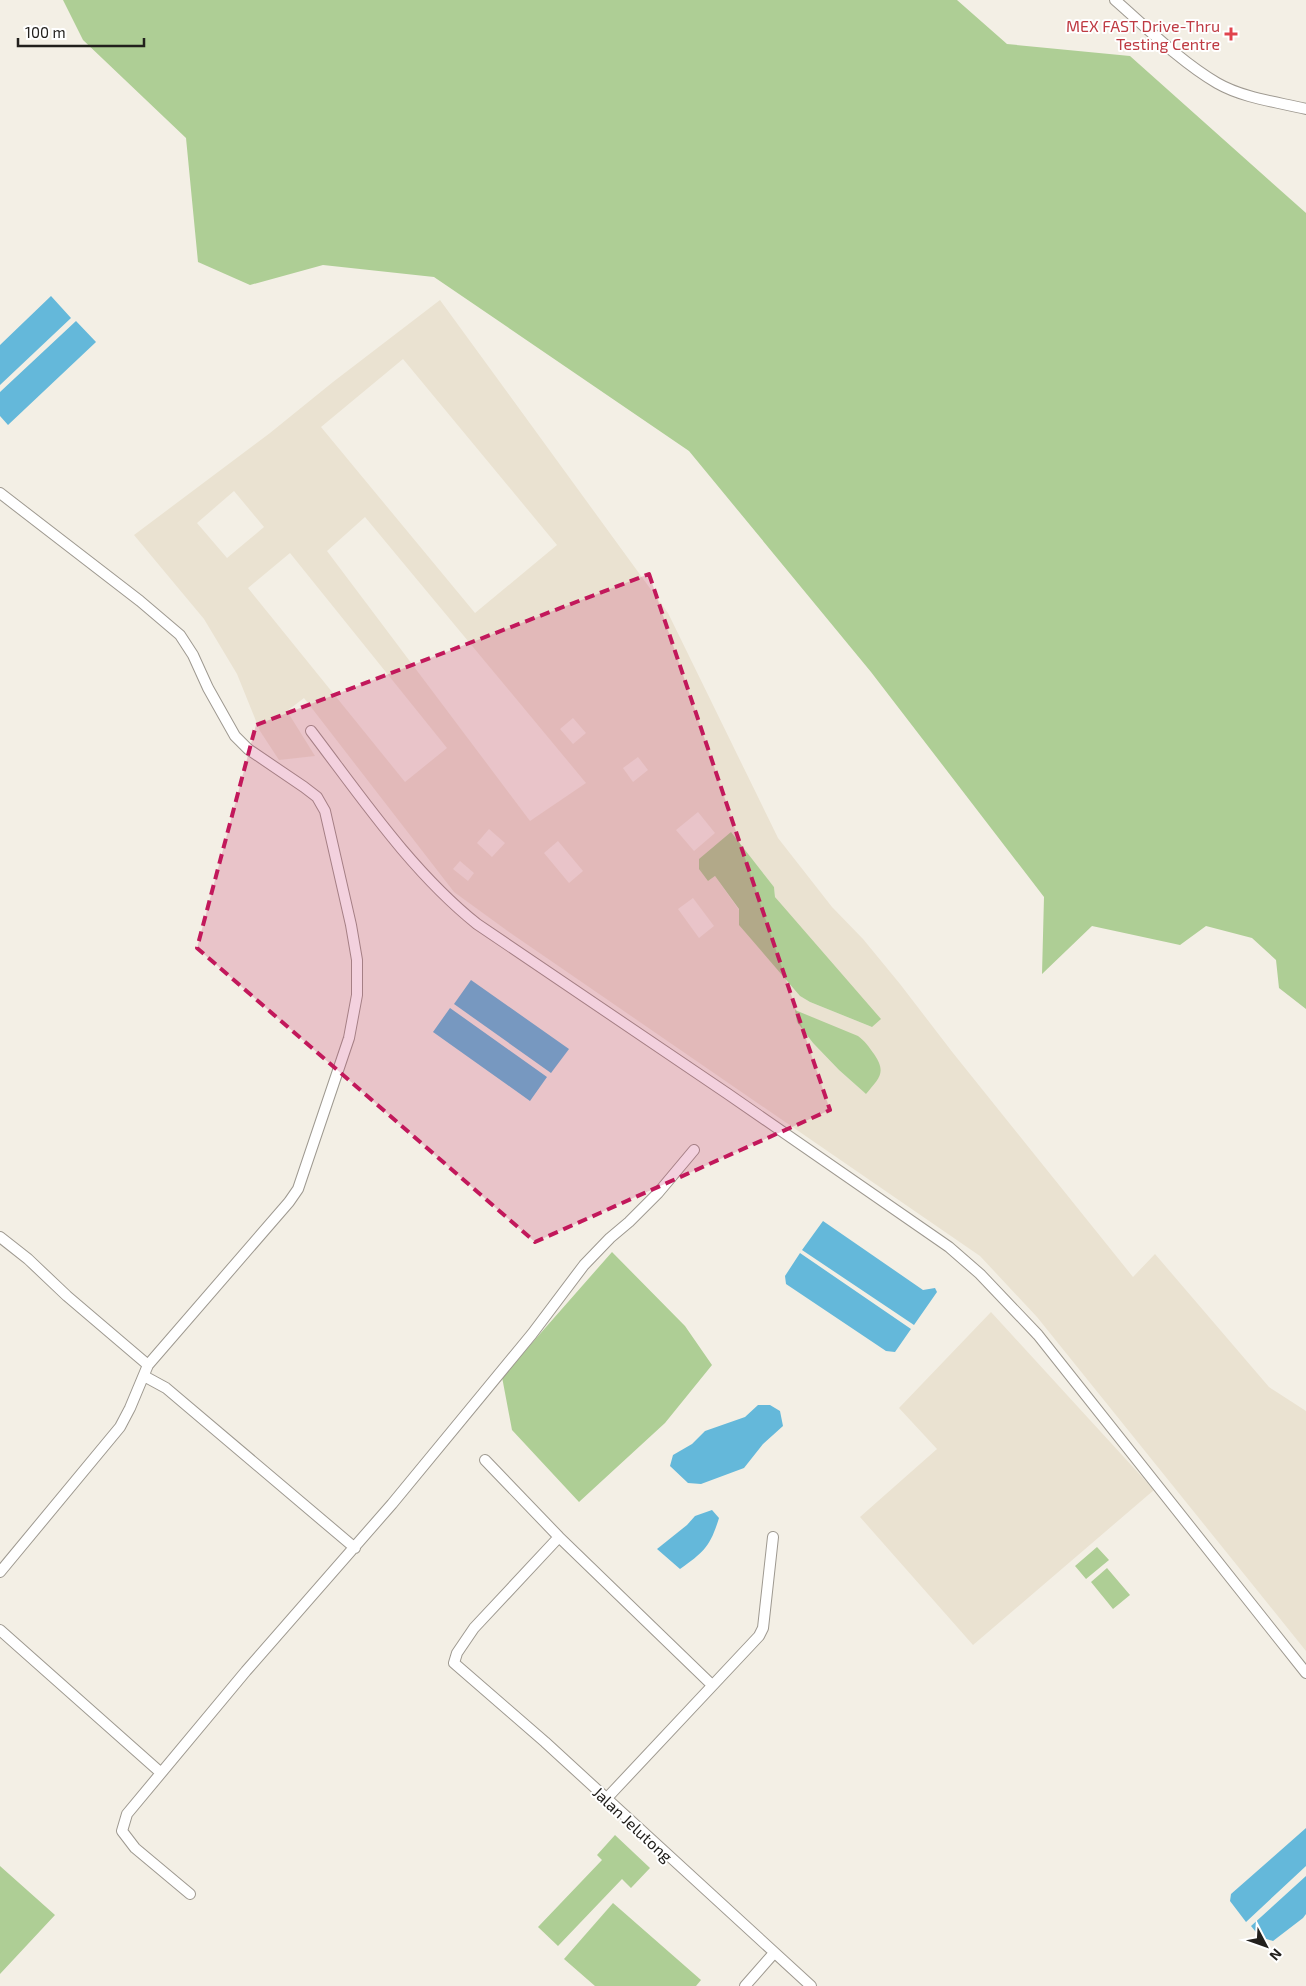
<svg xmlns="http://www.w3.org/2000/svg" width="1306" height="1986" viewBox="0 0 1306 1986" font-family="'Exo 2',sans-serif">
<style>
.built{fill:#eae2d1;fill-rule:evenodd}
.green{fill:#aece95}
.water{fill:#64b8da}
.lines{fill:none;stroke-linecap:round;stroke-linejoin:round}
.street-casing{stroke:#9e9990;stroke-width:12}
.street{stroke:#fff;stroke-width:10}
.marked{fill:#c2185b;fill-opacity:0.2;stroke:#c2185b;stroke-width:4;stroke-dasharray:10 6;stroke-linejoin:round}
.health-dot{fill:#e0444e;stroke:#fff;stroke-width:2}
.labels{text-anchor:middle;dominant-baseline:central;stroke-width:4;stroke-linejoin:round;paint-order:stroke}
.health-label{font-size:16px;fill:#be3a42;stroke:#fff;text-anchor:end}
.street-label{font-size:16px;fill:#22201d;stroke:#fff}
</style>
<rect width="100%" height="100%" fill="#f3efe5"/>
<path class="built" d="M440,300L668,613L778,838L832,907L863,939L900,984L953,1053L1133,1277L1155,1254L1269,1387L1306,1411V1651L1037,1317L980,1256L509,932L454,892L304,698L287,711L315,756L279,760L260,731L237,674L204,619L134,535L270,433L333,382ZM403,359L557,545L475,613L321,427ZM234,491L264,527L227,558L197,523ZM365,517L586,783L530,821L327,551ZM290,553L447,748L405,782L248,588ZM573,718L586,733L573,744L560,729ZM638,757L648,770L633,782L623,768ZM698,812L715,833L694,851L676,830ZM489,829L505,843L492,857L477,843ZM731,833L774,887L775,897L872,1027L810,1002L800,996L715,876L708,881ZM558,841L583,871L569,883L544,853ZM460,861L474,873L468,881L453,869ZM693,898L714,926L699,938L678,909ZM796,1010L866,1094L839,1070L813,1043L797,1022Z
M991,1312L1154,1490L973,1645L860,1517L937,1449L899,1408Z"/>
<path class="green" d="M63,0H957L1007,44L1130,56L1306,213V1009L1279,988L1276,960L1252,938L1206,926L1180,945L1092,926L1042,974L1044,897L871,672L689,451L434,277L323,265L250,285L198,262L186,138L83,40Z
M731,832L774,887L775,897L881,1019L872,1027L810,1002L800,996L739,925V909L715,876L708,881L699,869V859Z
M795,1010L858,1036C865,1041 869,1047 874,1054C887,1073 879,1078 866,1094L839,1070L813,1043L797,1022Z
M612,1252L685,1326L712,1365L665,1423L579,1502L512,1430L502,1377Z
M1097,1547L1109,1560L1086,1579L1075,1566Z
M1107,1568L1130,1595L1113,1609L1091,1582Z
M615,1835L650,1868L631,1888L622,1879L558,1946L538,1927L602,1860L597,1855Z
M0,1866L55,1915L0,1974Z
M613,1903L701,1980L696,1986H595L564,1959Z"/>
<path class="water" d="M51,296L71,318L0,385V345Z
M76,321L96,342L8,425L0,416V392Z
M471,980L569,1049L551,1073L454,1004Z
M450,1008L547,1077L530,1101L433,1032Z
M823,1221L923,1290L935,1288L937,1292L914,1325L802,1250Z
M800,1253L911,1329L895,1352L886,1351L786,1284L785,1276Z
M758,1405H770L780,1411L783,1426L763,1444L744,1468L701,1484L688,1483L670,1466L673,1455L692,1444L705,1431L745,1417Z
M712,1510L719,1518C710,1547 704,1552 680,1569L657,1549L687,1525L695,1516Z
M1306,1828V1866L1246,1922L1230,1901L1231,1894Z
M1306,1876V1914L1303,1918L1273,1941L1260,1937L1251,1926Z"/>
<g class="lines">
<g class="street-casing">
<path id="street" d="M1115,0C1147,28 1181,62 1217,83C1243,98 1277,102 1306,109
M0,493L140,601L180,635L193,655L208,688L235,736L248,749L304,787L317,797L325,811L351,925L357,960V995L349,1038L298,1189L289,1202L148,1365L130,1408L120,1427L0,1572
M311,731C362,798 411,871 477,924L728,1094L949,1247L980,1274L1038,1335L1306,1673
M0,1237L28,1259L67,1296L148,1365
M144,1376L166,1388L355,1548
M485,1460L559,1537L712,1685
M559,1537L474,1628L457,1653L454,1663L545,1742L811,1986
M0,1630L160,1772
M606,1799L759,1636L763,1628L773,1537
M190,1894L135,1848L122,1831L127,1814L246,1671L392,1504L532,1334L584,1265L610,1238L629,1222L658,1193L694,1150
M745,1986L774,1953"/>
</g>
<use href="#street" class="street"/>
</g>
<path class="marked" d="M649,574L830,1110L535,1242L197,948L256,725Z"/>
<path class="health-dot" d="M1228.5 26.5h5v5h5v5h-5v5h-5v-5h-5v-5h5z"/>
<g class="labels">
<g class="health-label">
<text x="1220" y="25">MEX FAST Drive-Thru<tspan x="1220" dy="18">Testing Centre</tspan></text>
</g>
<g class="street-label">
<text transform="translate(633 1824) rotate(43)">Jalan Jelutong</text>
</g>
</g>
<g transform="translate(1266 1946) rotate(131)" stroke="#ffffff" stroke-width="4" paint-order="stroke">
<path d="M0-4L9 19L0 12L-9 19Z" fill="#22201d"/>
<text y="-8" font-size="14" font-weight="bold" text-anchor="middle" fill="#22201d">N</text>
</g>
<path d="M18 38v8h126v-8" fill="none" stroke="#22201d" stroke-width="2.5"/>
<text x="25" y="38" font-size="15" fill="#22201d" stroke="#ffffff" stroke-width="4" paint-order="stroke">100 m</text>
</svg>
